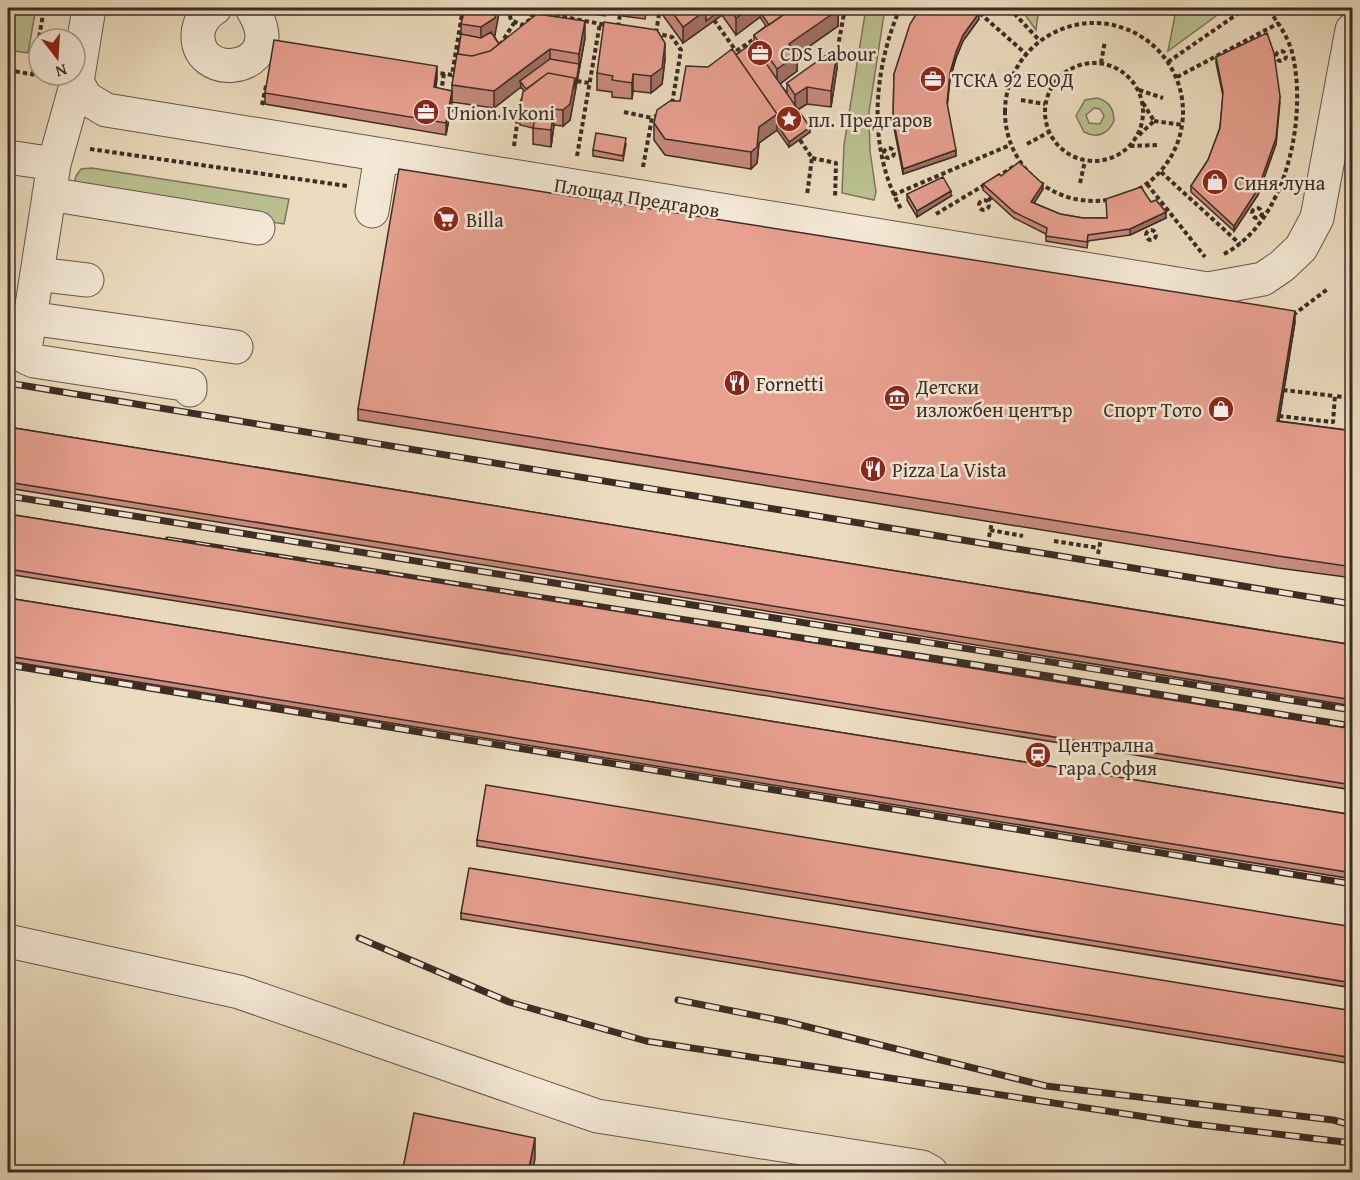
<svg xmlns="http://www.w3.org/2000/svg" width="1360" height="1180" viewBox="0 0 1360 1180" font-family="'Gentium Book Plus',serif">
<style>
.green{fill:#bac090;stroke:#7a765a;stroke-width:1.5;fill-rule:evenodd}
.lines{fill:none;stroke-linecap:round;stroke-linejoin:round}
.minor-casing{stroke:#67584b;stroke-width:35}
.path{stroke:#3b2c24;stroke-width:4;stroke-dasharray:4.5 3;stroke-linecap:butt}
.minor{stroke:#f3e8d5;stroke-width:33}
.rail-casing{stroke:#3b2c24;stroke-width:7}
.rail{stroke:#f3e8d5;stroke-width:4.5;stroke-dasharray:14;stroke-linecap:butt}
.wall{fill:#c88a7c;stroke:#3b2c24;stroke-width:1.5}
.shaded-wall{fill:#a27065;stroke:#3b2c24;stroke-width:1.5}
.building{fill:#e8a090;stroke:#3b2c24;stroke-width:1.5}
.labels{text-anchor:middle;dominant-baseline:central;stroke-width:5;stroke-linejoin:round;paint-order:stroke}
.poi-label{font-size:20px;fill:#3b2c24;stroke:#f3e8d5;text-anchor:start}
.street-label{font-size:20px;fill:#3b2c24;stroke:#f3e8d5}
</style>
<rect width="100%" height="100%" fill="#ecdcbf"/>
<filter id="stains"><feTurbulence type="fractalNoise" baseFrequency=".00333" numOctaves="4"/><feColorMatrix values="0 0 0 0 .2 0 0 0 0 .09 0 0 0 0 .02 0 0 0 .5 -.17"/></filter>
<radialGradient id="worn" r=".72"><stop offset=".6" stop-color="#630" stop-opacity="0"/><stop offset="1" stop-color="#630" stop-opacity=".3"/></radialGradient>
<path class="green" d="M12,8H36L28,53L8,50V17Z
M866,8H885L869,112L870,151L876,192L874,200L842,193L844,145Z
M1020,8H1039L1036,30Z
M1151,8H1227L1168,51L1175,15L1150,11Z
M1097,98C1109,101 1114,109 1114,121C1108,134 1097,139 1084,132L1076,116L1085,100ZM1094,108L1100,109L1104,116L1100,124L1089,123L1086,115Z
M92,168L289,199L284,224L72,191L76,176L81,169Z"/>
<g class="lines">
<g class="minor-casing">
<path id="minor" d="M89,8L77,82L54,164L25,350L27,358L34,361L190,385V390
M215,8C205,14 199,22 198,34C196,80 271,73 261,29C260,22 255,14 252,8
M77,82L86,98L106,110L1208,289L1263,279L1282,266L1301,248L1317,218L1352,30
M8,157L54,164
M49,194L258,228
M372,211L381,156
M37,274L87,280
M29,318L236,347
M8,941L239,992L597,1116L922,1167L931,1172"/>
</g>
<path class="path" d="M508,8L511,20L522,25L531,19L533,8
M900,8C873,71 867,147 901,209
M974,8L1026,54
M1009,8L1040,41
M1318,8L1329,9
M533,11L606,25
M714,20L736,51
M1005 112a89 89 0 1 1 178 0a89 89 0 1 1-178 0Z
M618,27L621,8
M655,33L672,37L681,50L672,104
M656,33L660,8
M500,45L514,23
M1276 56a5 5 0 1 1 10 0a5 5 0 1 1-10 0Z
M833,54L837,52L845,8
M730,55L756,38
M1168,62L1246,8
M1045 112a49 49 0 1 1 98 0a49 49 0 1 1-98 0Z
M1101,63L1105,41
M8,70L47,77
M433,72L452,75L463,8
M33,74L44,8
M1177,77L1279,23
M577,81L589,83
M1139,90L1163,98
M441,93L444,73
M1021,100L1045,104
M1143,103L1154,121
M262,105L266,86
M451,110L518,120
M624,112L652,118
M1154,121L1183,125
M1139,135L1154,121
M800,140L812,158L807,195
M1027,144L1049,132
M514,146L520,103L524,98
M1130,146L1157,145
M884 153a5 5 0 1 1 10 0a5 5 0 1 1-10 0Z
M90,149L347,186
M577,156L600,23
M812,158L836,163L835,198
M643,167L652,118L660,114
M1161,172L1240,244
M997,177L1016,165
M1080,183L1085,161
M1147,184L1205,257
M893,195L1010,145
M979 205a5 5 0 1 1 10 0a5 5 0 1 1-10 0Z
M988,201L994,194
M1252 213a5 5 0 1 1 10 0a5 5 0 1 1-10 0Z
M936,214L986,184
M1146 235a5 5 0 1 1 10 0a5 5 0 1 1-10 0Z
M1224,254C1286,222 1307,120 1293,56C1289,38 1278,22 1267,8
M1293,315L1329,288
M1283,390L1335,396
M1279,416L1333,422L1335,396L1352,398
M990,530L1023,536
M989,537L992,522
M1054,541L1099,548
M1098,554L1101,539"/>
<use href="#minor" class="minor"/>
<g class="rail-casing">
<path id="rail" d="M8,383L1352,604
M8,496L1352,710
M168,540L1048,676L1352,726
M8,665L1352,884
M359,938L509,1002L646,1041L1192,1124L1352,1143
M678,1000L788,1022L1046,1086L1333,1120L1352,1125"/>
</g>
<use href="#rail" class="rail"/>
</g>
<path class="wall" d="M465,8L495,35L494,36L499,44L585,38L570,120L563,126L554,125L551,147L533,144V128L520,125V109L524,91L521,87L494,108L452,102L446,135L265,104V93L437,77L436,88L452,91V85L461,34V24Z
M555,8H606L605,16Z
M647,8L645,19L623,16V10Z
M662,8H838V26L797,55V71L780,84L787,93V83L837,68L831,107L807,104L798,110L810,132L789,147L777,130L759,143L757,163L751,169L665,155L654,140V123L680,101L708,67L754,46V35L766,26L760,17L736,35L722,15L683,43L662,14Z
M979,19L963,41L956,58L950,79L947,105L956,156L903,174L893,123L894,74Z
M1216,57L1280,102L1276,144L1258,195L1234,231L1191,192V186L1208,160L1220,128L1223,96L1216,63Z
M665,59L662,84L651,93L633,91L632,99L612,97V92L597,90V73Z
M626,144L623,161L593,156V150Z
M1001,176L1043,189L1034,203L1060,214L1083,218H1107L1151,202L1166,218L1130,235L1088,241L1087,248L1046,241V234L1014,218L983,190V184Z
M907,194L951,196L917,217L907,200Z
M1295,322L1279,421L1353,431V578L1278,568L358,420V409Z
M8,427L1353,645V706L8,488Z
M8,514L1353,729V790L8,574Z
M8,598L1353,815V879L8,661Z
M477,840L1353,927V988L477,846Z
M461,913L1353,1011V1064L461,919Z"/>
<path class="shaded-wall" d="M497,8H500L495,35L481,43V27Z
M751,8H774L760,12V17L736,35V18Z
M831,8H838V26L797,55V71L777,86V69L789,44Z
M722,9V15L683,43V27L706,10Z
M979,13V19L963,41L956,58L950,79L947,109L950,73L956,52L963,35Z
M585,21V38L570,120L563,126V110L579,64V54Z
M665,43V59L662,84L651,93V76Z
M550,49V65L520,81L521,87L494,108V91Z
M837,52V68L831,107V91Z
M437,66V77L434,99V87Z
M633,74V91L632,99V83Z
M807,87V104L795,111V95Z
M452,91V102L446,135V123Z
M1280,96L1276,144L1258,195L1234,231V226Z
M554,109V125L551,147V130Z
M777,114V130L759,143L757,163L751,169V152L759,127Z
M810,127V132L789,147V142Z
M956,150V156L903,174V169Z
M1043,184V189L1031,208V202Z
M951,191V196L917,217V211Z
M1166,212V218L1130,235V229Z
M1295,311V322L1277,432V421Z
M535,1138V1159L532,1173H528Z"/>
<path class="building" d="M465,8H497L495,18L481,27L461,24Z
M623,8H646L645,14L623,10Z
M669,8H704L706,10L683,27Z
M704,8H720L722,9L706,21V10Z
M728,8H751L736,18Z
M767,8H793L769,25L760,12Z
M793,8H836L838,10L789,44L797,55L777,69L754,35Z
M920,8H973L979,13L963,35L956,52L950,73L947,103L956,150L903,169L893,118L894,74L910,24Z
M537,14L585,21L579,54L550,49L494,91L452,85L457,54L472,56L490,51Z
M604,22L657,30L665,43L662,68L651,76L633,74L632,83L612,80L613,76L597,73Z
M491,32L499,44L490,51L472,56L458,54L461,34L481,38Z
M1267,33L1274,53L1280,96L1276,138L1258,189L1234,226L1191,186L1208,160L1220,128L1223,92L1216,57Z
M274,40L437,66L434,87L452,91L446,123L265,93Z
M752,43L810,127L789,142L777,125V114L736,55Z
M732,49L777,114L759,127L757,147L751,152L665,139L654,123L657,110L670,101H680L686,66L708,67Z
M837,52L831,91L807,87L795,95L787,83L829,53Z
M550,59L579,64L575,89V78L548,73L526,89L520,81Z
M548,73L575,78L570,104L563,110L554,109L551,130L533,128L536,112L520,109L523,92Z
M596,133L626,138L623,156L593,150Z
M1019,162L1043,184L1031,202L1060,214L1083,218H1107L1106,199L1141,187L1151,202L1156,200L1166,212L1130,229L1088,235L1087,242L1046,236L1047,228L1014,212L983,184L999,174L1001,176Z
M399,169L1295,311L1277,421L1353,431V567L1278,556L358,409Z
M943,177L951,191L917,211L907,194Z
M8,427L1353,645V700L8,482Z
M8,514L1353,729V785L8,569Z
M8,598L1353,815V873L8,656Z
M486,785L1353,927V983L477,840Z
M469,868L1353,1011V1058L461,913Z
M414,1113L535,1138L528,1173H402Z"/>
<defs>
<g id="office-disc" transform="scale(1.35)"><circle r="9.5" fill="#8f2418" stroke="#f3e8d5"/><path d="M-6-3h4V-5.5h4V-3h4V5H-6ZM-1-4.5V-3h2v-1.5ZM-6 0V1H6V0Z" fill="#fff"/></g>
<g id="sight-disc" transform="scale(1.35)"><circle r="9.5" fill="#8f2418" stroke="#f3e8d5"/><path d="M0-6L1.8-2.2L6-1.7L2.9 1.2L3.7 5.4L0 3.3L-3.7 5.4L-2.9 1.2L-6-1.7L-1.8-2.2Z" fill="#fff"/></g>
<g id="shop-disc" transform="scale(1.35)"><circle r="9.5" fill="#8f2418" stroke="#f3e8d5"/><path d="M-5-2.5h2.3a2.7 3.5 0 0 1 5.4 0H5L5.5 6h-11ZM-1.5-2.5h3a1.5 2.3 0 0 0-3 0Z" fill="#fff"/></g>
<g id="supermarket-disc" transform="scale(1.35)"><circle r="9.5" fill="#8f2418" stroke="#f3e8d5"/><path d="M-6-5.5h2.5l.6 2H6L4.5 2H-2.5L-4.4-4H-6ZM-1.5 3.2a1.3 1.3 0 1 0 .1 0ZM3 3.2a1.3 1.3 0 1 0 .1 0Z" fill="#fff"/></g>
<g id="restaurant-disc" transform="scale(1.35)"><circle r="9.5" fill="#8f2418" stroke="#f3e8d5"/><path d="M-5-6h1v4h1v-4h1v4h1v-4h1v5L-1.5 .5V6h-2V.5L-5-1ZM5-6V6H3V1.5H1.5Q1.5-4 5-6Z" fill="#fff"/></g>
<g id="museum-disc" transform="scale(1.35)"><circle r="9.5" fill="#8f2418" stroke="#f3e8d5"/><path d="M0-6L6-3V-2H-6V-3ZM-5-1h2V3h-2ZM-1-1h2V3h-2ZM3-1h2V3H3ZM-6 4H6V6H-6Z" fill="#fff"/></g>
<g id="station-disc" transform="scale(1.35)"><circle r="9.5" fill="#8f2418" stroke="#f3e8d5"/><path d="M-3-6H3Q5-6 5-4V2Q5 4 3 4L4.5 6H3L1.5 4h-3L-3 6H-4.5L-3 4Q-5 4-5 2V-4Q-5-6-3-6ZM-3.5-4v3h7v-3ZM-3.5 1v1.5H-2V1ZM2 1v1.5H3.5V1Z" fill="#fff"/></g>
</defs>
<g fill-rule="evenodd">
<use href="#office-disc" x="760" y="53"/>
<use href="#office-disc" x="933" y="79"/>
<use href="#office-disc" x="426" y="112"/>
<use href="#sight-disc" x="789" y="119"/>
<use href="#shop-disc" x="1215" y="182"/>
<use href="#supermarket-disc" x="446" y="219"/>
<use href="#restaurant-disc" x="737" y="383"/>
<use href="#museum-disc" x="897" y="398"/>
<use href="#shop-disc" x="1221" y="409"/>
<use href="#restaurant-disc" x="873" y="469"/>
<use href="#station-disc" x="1038" y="755"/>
</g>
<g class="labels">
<g class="poi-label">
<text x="780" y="53">CDS Labour</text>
<text x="952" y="79">ТСКА 92 ЕООД</text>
<text x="446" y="112">Union Ivkoni</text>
<text x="808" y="119">пл. Предгаров</text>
<text x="1234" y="182">Синя луна</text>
<text x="466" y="219">Billa</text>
<text x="756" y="383">Fornetti</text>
<text x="916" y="386">Детски<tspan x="916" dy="23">изложбен център</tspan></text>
<text x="1202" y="409" text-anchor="end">Спорт Тото</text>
<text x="892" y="469">Pizza La Vista</text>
<text x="1058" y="744">Централна<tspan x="1058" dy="23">гара София</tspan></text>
</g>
<g class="street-label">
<text transform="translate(637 197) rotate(9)">Площад Предгаров</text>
</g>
</g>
<rect width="1360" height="1180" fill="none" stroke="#ecdcbf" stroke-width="30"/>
<rect x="9" y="9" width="1342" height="1162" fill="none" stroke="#3b2c24" stroke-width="3"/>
<rect x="15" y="15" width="1330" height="1150" fill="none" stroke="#3b2c24" stroke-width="1.5"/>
<g transform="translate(57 57) rotate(163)"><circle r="28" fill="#f3e8d5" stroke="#a99d8e" stroke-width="1.5"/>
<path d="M0-4.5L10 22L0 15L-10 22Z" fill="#8f2418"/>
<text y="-9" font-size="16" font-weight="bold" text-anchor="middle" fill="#3b2c24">N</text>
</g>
<rect width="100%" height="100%" filter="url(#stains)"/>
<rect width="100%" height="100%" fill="url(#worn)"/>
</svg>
